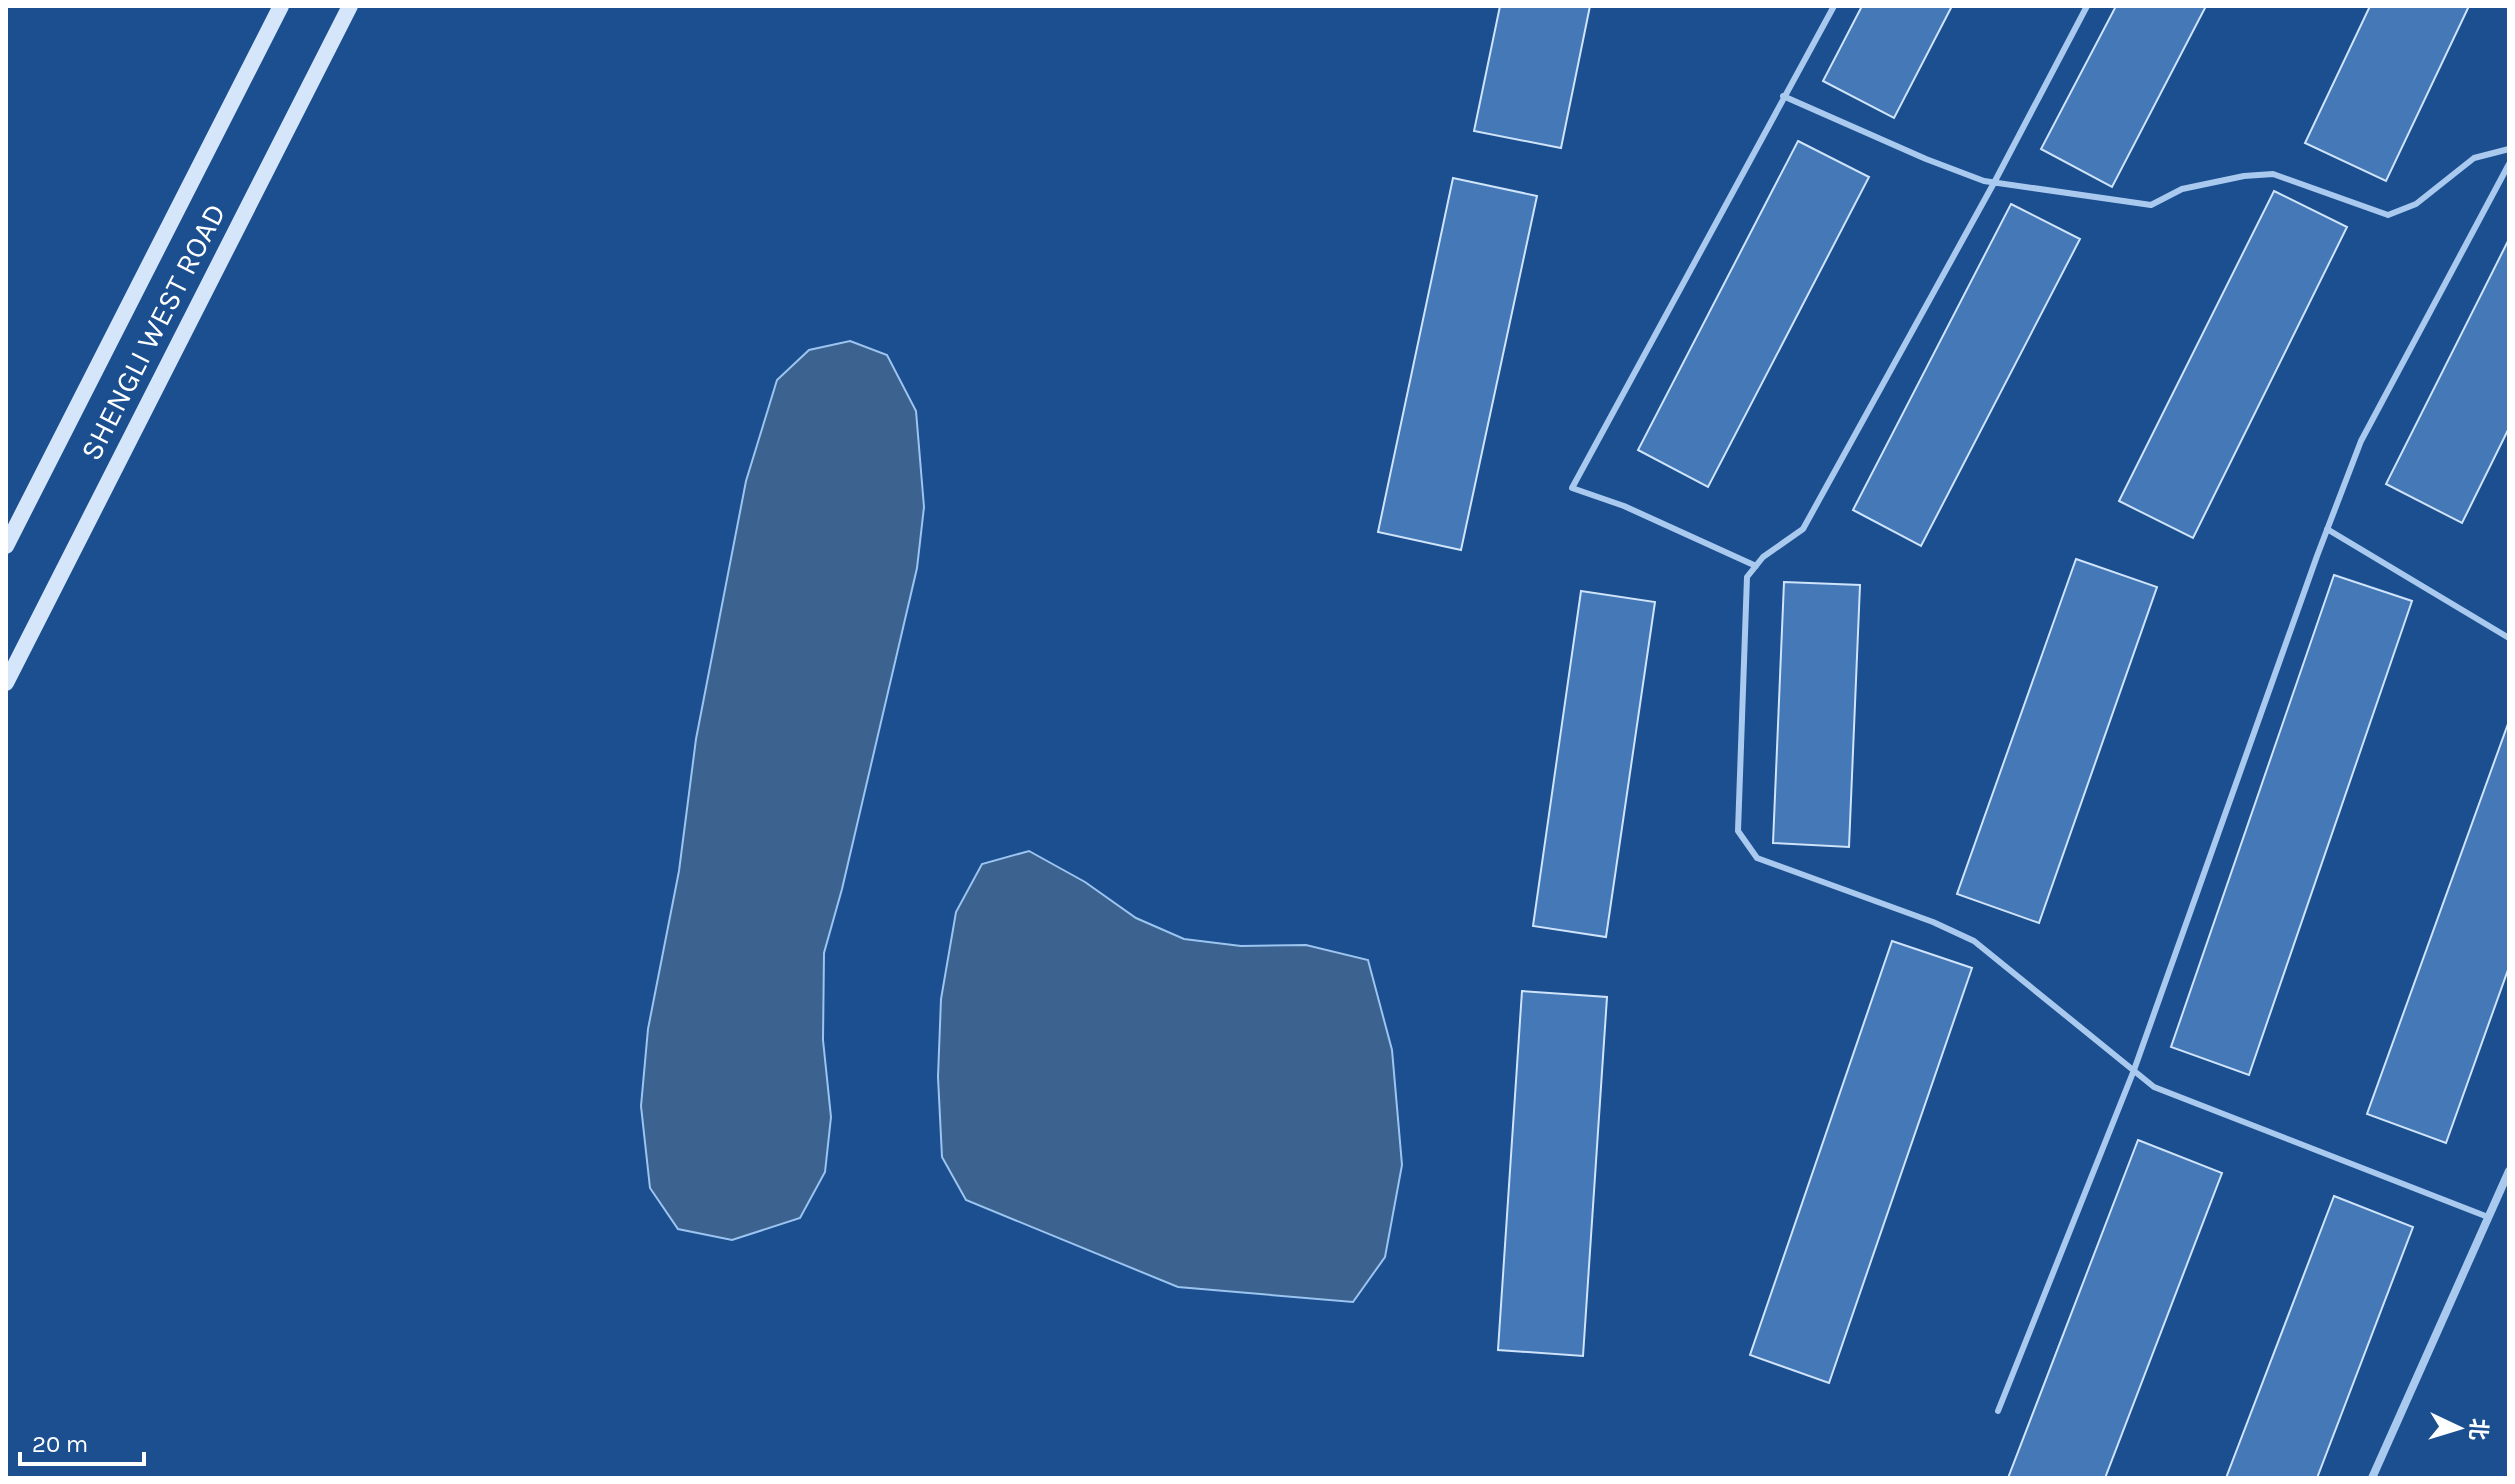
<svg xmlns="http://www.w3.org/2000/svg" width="2515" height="1484" viewBox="0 0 2515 1484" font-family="Karla,'Noto Sans SC',sans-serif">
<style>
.water{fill:#3c6290;stroke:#9cc4f0;stroke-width:2}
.building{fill:#4478b7;stroke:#cfe3fa;stroke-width:2}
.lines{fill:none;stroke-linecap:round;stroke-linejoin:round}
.lane{stroke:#a9c9ee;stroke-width:6}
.street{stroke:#a9c9ee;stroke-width:8}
.secondary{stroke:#d6e6fa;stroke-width:16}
.labels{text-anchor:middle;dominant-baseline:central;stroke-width:6;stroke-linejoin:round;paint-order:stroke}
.street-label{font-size:30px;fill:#fff;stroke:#1b4f8f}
</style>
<rect width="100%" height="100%" fill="#1b4f8f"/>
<path class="water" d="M850,341L887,355L916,411L924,507L917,568L842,889L824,953L823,1040L831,1117L825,1172L800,1218L732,1240L678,1229L650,1188L641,1106L648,1029L679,871L696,739L746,481L777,380L809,350Z
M1029,851L1085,882L1136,918L1184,939L1241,946L1306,945L1368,960L1392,1050L1402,1165L1385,1257L1353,1302L1178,1287L966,1200L942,1157L938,1077L941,999L956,912L982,864Z"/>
<path class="building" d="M1500,6H1590L1561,148L1474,131Z
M1862,6H1952L1894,118L1823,81Z
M2116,6H2206L2112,187L2041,149Z
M2370,6H2469L2386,181L2305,143Z
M1798,141L1869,177L1708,487L1638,450Z
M1453,178L1537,196L1461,550L1378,532Z
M2274,191L2347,227L2193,538L2119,501Z
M2011,204L2080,239L1921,546L1853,510Z
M2509,239V428L2462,523L2386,484Z
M2076,559L2157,587L2039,923L1957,894Z
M2334,575L2412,601L2249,1075L2171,1047Z
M1784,582L1860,585L1849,847L1773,843Z
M1581,591L1655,602L1606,937L1533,926Z
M2509,721V967L2446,1143L2367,1114Z
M1892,941L1972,968L1829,1383L1750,1355Z
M1522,991L1607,997L1583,1356L1498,1350Z
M2138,1140L2222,1173L2105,1478H2008Z
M2334,1196L2413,1227L2317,1478H2226Z"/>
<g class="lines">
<path class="lane" d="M2087,6L1995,181L1803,529L1763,557L1747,577L1738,831L1757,858L1933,922L1974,941L2154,1087L2488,1217
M1783,96L1926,159L1984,181L2151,205L2182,189L2244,176L2273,174L2388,215L2416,204L2474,158L2509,149
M2327,529L2509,638
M1756,566L1624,506L1572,488L1834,6
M1998,1411L2134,1070L2317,556L2361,441L2509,164"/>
<path class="street" d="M2372,1478L2509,1171"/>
<path class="secondary" d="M6,546L281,6
M6,683L350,6"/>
</g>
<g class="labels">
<g class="street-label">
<text transform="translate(153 332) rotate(-63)">SHENGLI WEST ROAD</text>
</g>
</g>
<rect width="2515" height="1484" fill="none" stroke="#ffffff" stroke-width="16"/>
<g transform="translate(2459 1428) rotate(94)" stroke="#1b4f8f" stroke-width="6" paint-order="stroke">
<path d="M0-6L14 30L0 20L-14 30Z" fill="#ffffff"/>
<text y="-12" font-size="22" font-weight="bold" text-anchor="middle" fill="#ffffff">北</text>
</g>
<path d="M20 1452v12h124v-12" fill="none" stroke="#ffffff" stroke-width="4"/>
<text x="32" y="1452" font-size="24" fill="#ffffff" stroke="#1b4f8f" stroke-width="6" paint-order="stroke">20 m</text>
</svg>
